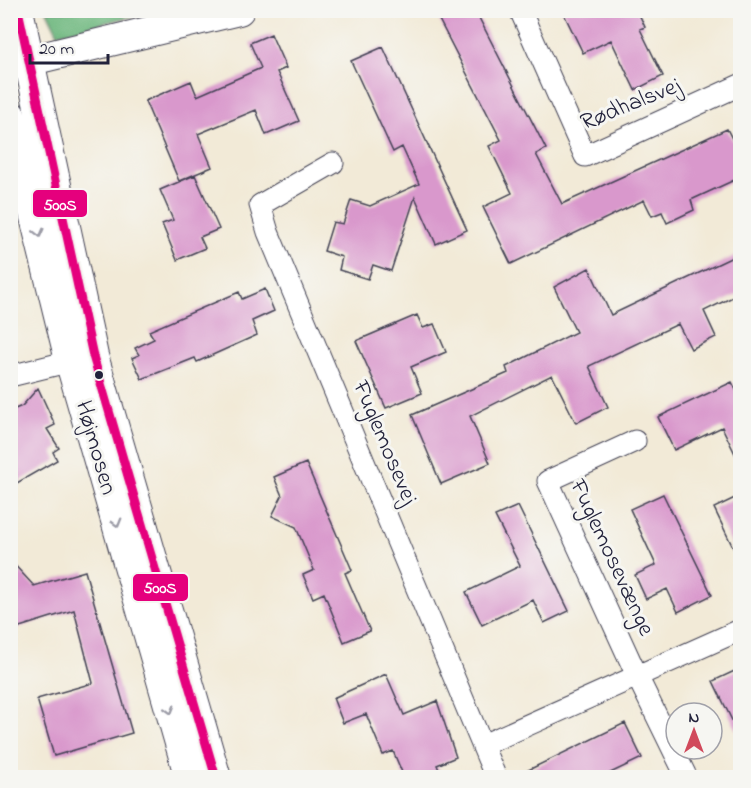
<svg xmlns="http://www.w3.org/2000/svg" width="751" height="788" viewBox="0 0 751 788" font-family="'Indie Flower',sans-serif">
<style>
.forest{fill:#6db77e;stroke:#486c5c;stroke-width:1.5}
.building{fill:#d998cc}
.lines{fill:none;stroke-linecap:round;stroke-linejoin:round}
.street-casing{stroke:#414052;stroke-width:23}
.secondary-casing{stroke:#414052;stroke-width:32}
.street{stroke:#fff;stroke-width:21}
.secondary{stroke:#fff;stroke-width:30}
.bus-1-casing{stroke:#f6f6f2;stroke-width:14}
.bus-1{stroke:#e5007d;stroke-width:9}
.oneway{stroke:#9c9ca7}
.bus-dot{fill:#22223b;stroke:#f6f6f2;stroke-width:2}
.labels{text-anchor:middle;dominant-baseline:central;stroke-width:6;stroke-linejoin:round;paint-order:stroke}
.street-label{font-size:24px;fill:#22223b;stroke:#f6f6f2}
.line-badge{stroke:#f6f6f2;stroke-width:2}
.badge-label{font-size:16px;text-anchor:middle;font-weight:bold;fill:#fff}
</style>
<rect width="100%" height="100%" fill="#f6f6f2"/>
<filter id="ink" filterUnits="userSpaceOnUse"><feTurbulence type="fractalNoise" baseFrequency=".0167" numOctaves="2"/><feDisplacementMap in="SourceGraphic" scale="12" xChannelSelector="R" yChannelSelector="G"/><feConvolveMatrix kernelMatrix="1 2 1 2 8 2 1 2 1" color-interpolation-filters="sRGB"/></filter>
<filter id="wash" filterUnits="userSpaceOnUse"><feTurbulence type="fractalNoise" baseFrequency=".008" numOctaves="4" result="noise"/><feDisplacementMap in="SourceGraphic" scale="24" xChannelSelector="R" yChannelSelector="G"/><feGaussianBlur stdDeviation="1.35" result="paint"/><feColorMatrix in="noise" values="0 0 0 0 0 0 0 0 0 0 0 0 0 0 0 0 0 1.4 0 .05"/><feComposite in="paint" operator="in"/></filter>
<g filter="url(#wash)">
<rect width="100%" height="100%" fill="#f2ead7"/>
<path class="forest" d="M47,11H154L58,34Z"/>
<g id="blocks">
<path class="building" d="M434,10H475L546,149L536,154L562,204L727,129L741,156V177L691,200L694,210L667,223L662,212L652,216L644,200L511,264L483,207L512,193L489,146L501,140Z
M562,10H637L645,27L640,29L663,76L635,90L611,40L583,53Z
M271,34L286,68L277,72L299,121L266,135L256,110L198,134L212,167L179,181L145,101L191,81L197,96L261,68L250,43Z
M383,47L467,230L436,244L415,197L391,271L373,265L368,279L339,270L342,257L324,251L333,222L343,224L351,200L370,206L419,184L402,147L393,152L351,61Z
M195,175L219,229L200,237L205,248L177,260L162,224L173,220L160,190Z
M741,253V293L704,311L716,337L691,349L678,324L589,366L608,407L576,423L552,375L470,416L490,463L441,484L412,415L508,373L506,367L576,332L554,287L589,268L611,315Z
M265,289L274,311L252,321L257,335L197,362L195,358L142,379L132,358L139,355L135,348L154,339L149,331L239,292L242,299Z
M417,315L423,328L434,324L446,352L411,367L422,393L386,408L356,341Z
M732,382L741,400V466L722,427L674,450L658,417Z
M38,388L55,425L47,429L59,448L53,452L57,460L10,487V411L22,406Z
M306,463L352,570L345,573L370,631L344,642L324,593L313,598L303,575L314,570L296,527L272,516L282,496L274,477Z
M663,494L712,595L678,612L667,589L646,599L635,575L656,565L630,509Z
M741,495V564L714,508Z
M518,506L569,611L544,623L533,600L482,625L466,592L520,566L495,516Z
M10,560L34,586L85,571L132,733L54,756L37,699L93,683L74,610L10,630Z
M741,668V739L713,681Z
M386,674L404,715L437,701L456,757L437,765L442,777H404L393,751L383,755L366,714L343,723L333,698Z
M625,723L642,758L602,777H514Z"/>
</g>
</g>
<g filter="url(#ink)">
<use href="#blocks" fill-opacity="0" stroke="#414052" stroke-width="1.5"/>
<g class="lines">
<g class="street-casing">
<path id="street" d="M520,10L585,156L740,85
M333,163L260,205L268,232L496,778
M10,376L83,358
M635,441L548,481L638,678L687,778
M483,745L740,630"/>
</g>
<g class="secondary-casing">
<path id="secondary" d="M18,10L93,356L216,778
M11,65L239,10
M10,115L70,360L190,778"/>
</g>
<use href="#street" class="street"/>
<use href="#secondary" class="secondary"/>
<g class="bus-1-casing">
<path id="bus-1" d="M18,10L93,356L216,778"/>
</g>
<use href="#bus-1" class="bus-1"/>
</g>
<defs><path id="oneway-chevron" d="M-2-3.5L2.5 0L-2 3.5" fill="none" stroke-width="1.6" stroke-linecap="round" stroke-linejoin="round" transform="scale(1.5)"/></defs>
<g class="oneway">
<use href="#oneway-chevron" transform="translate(39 233) rotate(76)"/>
<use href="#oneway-chevron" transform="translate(117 523) rotate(74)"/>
<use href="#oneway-chevron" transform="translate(170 710) rotate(74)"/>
</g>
</g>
<circle class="bus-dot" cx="99" cy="375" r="5"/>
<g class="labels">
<g class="street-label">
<text transform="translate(631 105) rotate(-22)">Rødhalsvej</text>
<text transform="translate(384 443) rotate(67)">Fuglemosevej</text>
<text transform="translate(95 448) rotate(74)">Højmosen</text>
<text transform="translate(611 558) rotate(65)">Fuglemosevænge</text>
</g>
</g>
<g class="line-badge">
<rect x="32" y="189" width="56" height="29" rx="6" fill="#e5007d"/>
<rect x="132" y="573" width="57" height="29" rx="6" fill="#e5007d"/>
</g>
<g class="badge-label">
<text x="60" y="210">500S</text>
<text x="160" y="593">500S</text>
</g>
<rect width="751" height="788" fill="none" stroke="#f6f6f2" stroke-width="36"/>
<g transform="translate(694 731)"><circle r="28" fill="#f6f6f2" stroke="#a1a1a9" stroke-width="1.5"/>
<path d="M0-4.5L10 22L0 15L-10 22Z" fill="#d1495b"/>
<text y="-9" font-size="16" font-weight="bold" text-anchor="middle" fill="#22223b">N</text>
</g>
<path d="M30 54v9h78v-9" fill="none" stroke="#22223b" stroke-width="3"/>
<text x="39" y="54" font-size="18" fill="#22223b" stroke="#f6f6f2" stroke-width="4.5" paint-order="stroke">20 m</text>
</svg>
